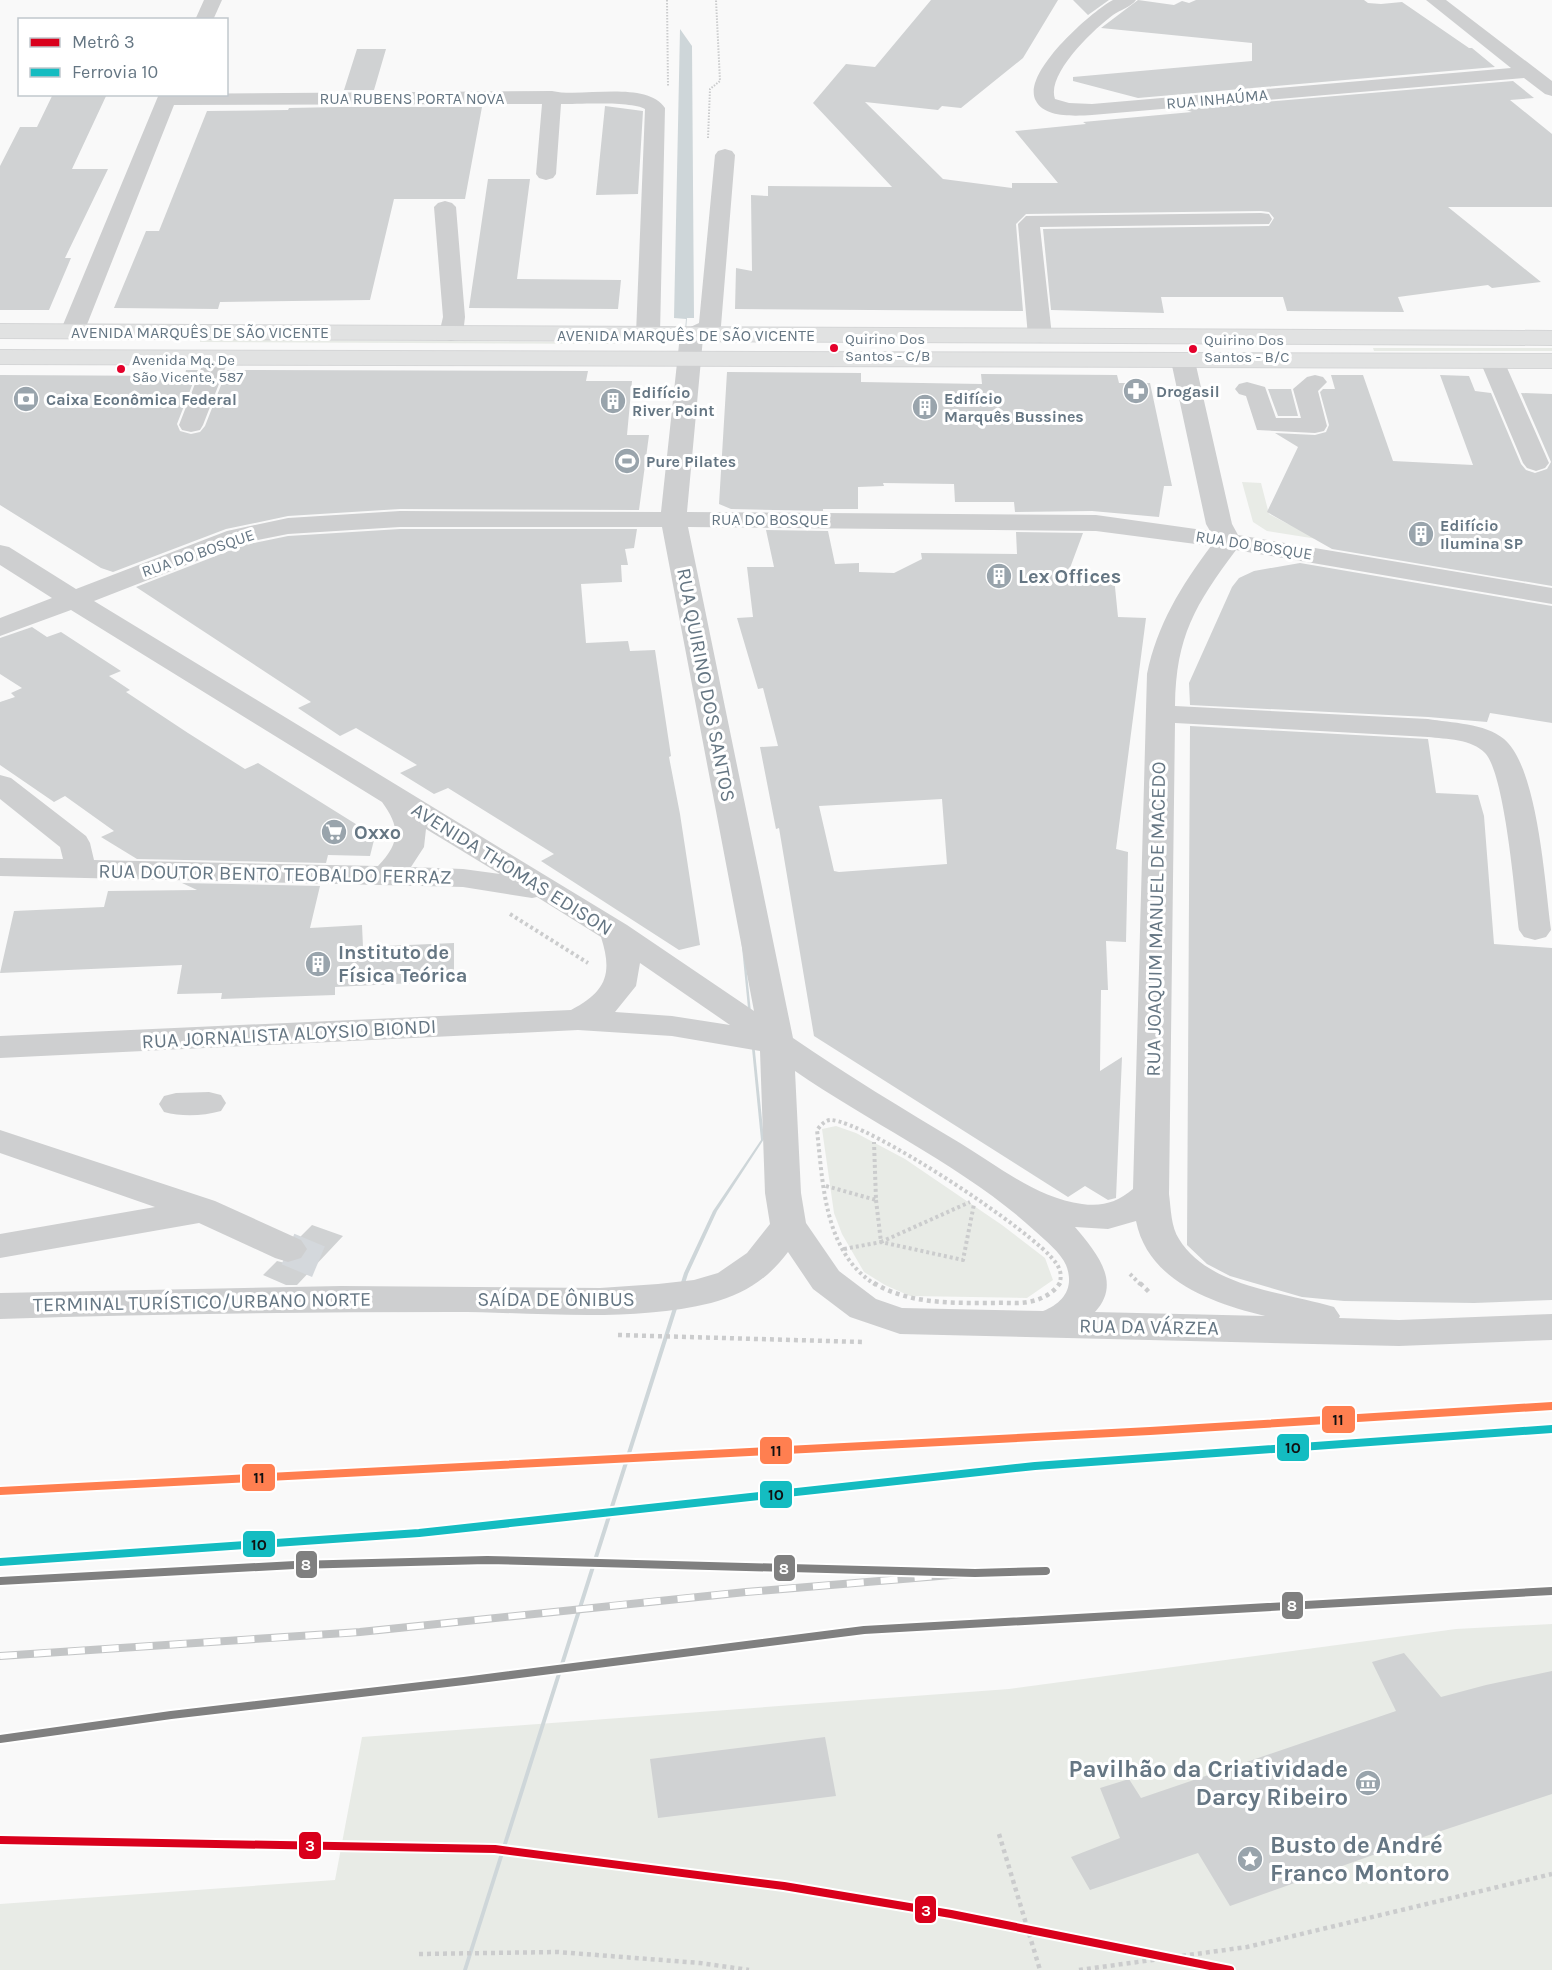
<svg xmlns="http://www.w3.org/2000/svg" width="1552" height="1970" viewBox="0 0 1552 1970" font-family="Karla,sans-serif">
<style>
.green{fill:#e8ebe6}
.water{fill:#ced6d9}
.building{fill:#d0d2d3;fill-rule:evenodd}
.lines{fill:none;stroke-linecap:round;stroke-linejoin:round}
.minor-tunnel{stroke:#d4d8dc;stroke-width:33;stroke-dasharray:33 16;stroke-linecap:butt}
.major-casing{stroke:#d5d6d7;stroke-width:2}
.path-far2{stroke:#cbcccd;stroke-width:2;stroke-dasharray:1.5 1.5;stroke-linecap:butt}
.path-far1{stroke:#cbcccd;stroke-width:4;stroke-dasharray:3 3;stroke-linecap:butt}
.path{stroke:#cbcccd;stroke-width:4.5;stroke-dasharray:4 4;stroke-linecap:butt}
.minor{fill:#cecfd0;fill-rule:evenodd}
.major{fill:#e1e2e2;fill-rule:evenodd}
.rail-casing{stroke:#c3c5c6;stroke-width:8}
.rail{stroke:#fff;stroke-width:6;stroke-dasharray:17;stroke-linecap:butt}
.rail-1-casing{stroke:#fff;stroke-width:12}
.rail-2-casing{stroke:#fff;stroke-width:12}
.rail-3-casing{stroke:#fff;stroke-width:12}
.rail-1{stroke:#14bcc1;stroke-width:8}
.rail-2{stroke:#808080;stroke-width:8}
.rail-3{stroke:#ff7f50;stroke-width:8}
.metro-1-casing{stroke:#fff;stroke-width:12}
.metro-1{stroke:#d9001c;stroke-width:8}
.bus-dot{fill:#e4002b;stroke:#fff;stroke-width:2}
.labels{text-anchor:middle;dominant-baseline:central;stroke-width:6;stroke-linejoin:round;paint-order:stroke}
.far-bus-label{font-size:15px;fill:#657683;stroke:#fff;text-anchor:start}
.far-street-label{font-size:16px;fill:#657683;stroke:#fff}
.far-poi-label{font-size:16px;font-weight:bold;fill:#657683;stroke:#fff;text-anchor:start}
.poi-label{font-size:20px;font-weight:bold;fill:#657683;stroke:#fff;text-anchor:start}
.street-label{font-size:20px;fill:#657683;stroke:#fff}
.near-poi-label{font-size:24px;font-weight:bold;fill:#657683;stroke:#fff;text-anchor:end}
.line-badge{stroke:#fff;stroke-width:2}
.badge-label{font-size:16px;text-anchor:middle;font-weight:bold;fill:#fff}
.pale-badge-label{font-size:16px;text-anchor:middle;font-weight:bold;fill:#111}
</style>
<rect width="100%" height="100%" fill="#f9f9f9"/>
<path class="green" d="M200,339L591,342L625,344L200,342Z
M1373,348H1552V351H1374Z
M1242,482L1261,483L1269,514L1288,524L1333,534L1374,548L1267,531L1253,522Z
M836,1126L856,1133L905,1159L1002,1225L1045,1258L1053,1280L1027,1298L910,1296L885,1285L864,1272L842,1234L834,1213L822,1129Z
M1552,1624V1970H0V1904L335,1880L362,1737L1009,1689L1456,1629Z"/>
<path class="water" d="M680,29L692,46L694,318H687L671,515L736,866L764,1139L717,1211L688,1274L467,1970H463L684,1273L713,1211L761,1140L734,866L669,515L686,319L674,318Z"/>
<path class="building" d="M931,0H1058L1023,58L961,108L942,106L938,110L865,102L943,179L1012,188V183H1058L1015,131L1086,124L1083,122L1192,112L1183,109L1513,81L1534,98L1510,100L1552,134V207H1448L1541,282L1492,288L1488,285L1398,297L1404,312L1287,311L1283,297H1161L1164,313L1051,310L1043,229L1269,226L1274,218L1269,212L1261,211L1026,214L1016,224L1023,311L735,309L736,268L752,271L751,195L768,196V186L892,187L813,103L846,64L875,67Z
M1073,0H1109L1088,15Z
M1138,0L1174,5L1182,1L1189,3L1196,0H1364L1368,3L1381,4L1402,2L1469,48H1472L1495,67L1138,98L1073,81V77L1252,61V43L1101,28Z
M357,49H386L374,90H344Z
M53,94H107L72,169H108L65,258H71L49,310H0V166L20,127H37Z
M605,106L643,111L638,194L596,195Z
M339,107H482L465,199H394L370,300L220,302L218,309L114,308L146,231H159L207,111L288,110L289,108Z
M488,179H530L517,279L621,280L618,309L469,308Z
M186,370H198L177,424L180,431L191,434L200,432L205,426L227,370L588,371L586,381H632L627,435H649L639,510L400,509L288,516L226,529L113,572L101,568L0,505V375L185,376Z
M727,372L861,373V382L982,384L981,374L1117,375L1119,383H1150L1172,486H1164L1159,517L1092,511L1015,512L1014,502H955L954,484L883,483L884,486L858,487V509H823V511L731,509L719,504Z
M1331,375H1363L1393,461L1473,465L1440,375L1469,376L1475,391L1491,393L1521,464L1526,470L1535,473L1547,469L1551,462L1521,393L1552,394V586L1332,549L1267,512L1298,447L1275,433L1315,435L1326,432L1329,425L1320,392L1323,389H1335Z
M1268,389H1291L1298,416H1278Z
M400,529H637L634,548L625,549L628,565H621L622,582L581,584L586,643L628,641L630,651L655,650L671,756L669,757L680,814L700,945L679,950L541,861L554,854L448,788L434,794L400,773L417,765L356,728L340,736L298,708L311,702L136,587L244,545L288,536Z
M766,530L828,531L835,564L859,563V572L894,573L922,559L921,553L1017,554L1016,532L1083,533L1067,576L1114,577L1118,617L1146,618L1116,849L1128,852L1126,942L1106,941L1108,990H1101L1100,1071L1122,1057L1116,1198L1108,1200L1085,1186L1068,1197L814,1036L779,828L776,829L760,747L778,746L763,688L758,689L737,618L753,617L747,567H774ZM942,799L947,864L839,872L834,871L819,806Z
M1300,563L1552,606V723L1490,713L1487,722L1428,717L1190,705L1189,683L1232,587L1239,578L1254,571Z
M32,627L47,637L61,632L121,671L109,676L130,690L126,692L188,733L245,769L258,763L375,836L370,856L328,855L326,863L137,859L101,837L114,831L65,796L54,802L0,765V702L15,697L11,693L22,688L0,674V638Z
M1190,726L1428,739L1436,793L1478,795L1484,816L1494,944L1552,948V1300L1474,1303L1344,1301L1302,1297L1230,1276L1207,1264L1187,1245Z
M182,883L320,886L310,928L362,925L363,947L454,943V981L335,987V995L221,999L222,993L177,994L182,965L0,973L14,911L104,907L108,891L197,890Z
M312,1225L343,1236L297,1285H286L263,1275L277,1261L289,1264L303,1259L309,1248L300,1237Z
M1404,1653L1441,1697L1486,1685L1552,1671V1794L1429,1835L1230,1906L1198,1853L1090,1890L1071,1857L1120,1838L1100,1788L1129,1779L1141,1798L1396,1711L1372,1662Z
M825,1737L836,1796L658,1818L650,1759Z"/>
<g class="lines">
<path class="minor-tunnel" d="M288,1249L319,1262"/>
<g class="major-casing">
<path id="major" d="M0,324L1552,331V345L0,338Z
M0,350L1552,354V368L0,364Z"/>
</g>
<path class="path-far2" d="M667,0L668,86
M708,138L710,89L720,81L716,0"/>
<path class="path-far1" d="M510,914L588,963
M826,1186L876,1200L874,1142
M876,1200L881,1242L970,1202
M844,1249L881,1242L963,1260L974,1204
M1130,1274L1141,1285
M876,1285C824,1253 823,1184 817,1130C821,1125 825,1120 831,1120C868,1122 1035,1232 1056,1263C1061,1270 1062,1277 1059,1285"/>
<path class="path" d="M874,1283C915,1308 968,1302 1015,1303C1032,1303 1050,1298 1060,1283
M1140,1283L1151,1294
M618,1335L863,1342
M999,1834L1040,1970
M419,1954L558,1952L700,1963L749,1970
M1079,1970L1247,1947L1552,1874"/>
<path class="minor" d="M204,0H222L213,20H195Z
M1113,0H1136C1131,7 1120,10 1113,15C1094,29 1046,74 1055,99L1069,103L1092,104L1511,68L1426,0H1446L1552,81V96L1545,94L1524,78L1092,115C1075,116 1045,118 1036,101C1020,74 1092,11 1113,0Z
M552,91C581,98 646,80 665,108L660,334L656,339L648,341L640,339L636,334L645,109C632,101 579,104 561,104L556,174L553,178L546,180L539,178L536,174L542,104L174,105L84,332L80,337L72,339L64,337L60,332L159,94Z
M725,149L732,151L735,155L721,326L718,331L703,338L687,512L1096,515L1210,531L1206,524L1171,361L1175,356L1183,354L1191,356L1195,361L1232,524L1238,535L1552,588V604L1236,550C1195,605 1176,636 1175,706L1428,719C1451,723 1485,723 1504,739C1538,767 1545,886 1551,930L1546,937L1535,940L1524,937L1519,930C1515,897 1505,774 1485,753C1472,739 1446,739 1428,737L1175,723L1169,1194C1171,1209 1171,1227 1179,1239C1208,1287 1286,1293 1334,1307L1340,1316L1339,1318L1399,1320L1552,1314V1340L1399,1346L900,1334L850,1317L813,1289L788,1252C767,1280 744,1294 711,1303C629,1323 536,1312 453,1312C302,1312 151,1314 0,1319V1293L341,1286L600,1288L658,1284L694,1280L718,1273L747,1253L770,1224L765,1193L760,1051L672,1036L578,1030L0,1058V1036L571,1010C606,992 613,974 601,937L537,897L532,898L463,887L0,876V858L63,859L60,847L0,799V775L11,778L86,836L90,843L94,860L378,866C400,843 401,828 382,802L71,610L0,636V618L52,598L0,565V545L9,547L76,589L227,531L288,518L400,511L661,512L680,335L684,330L699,323L715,155L718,151ZM400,527H662L754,1011L627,925L94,601L243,543L288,534ZM688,527L1096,531L1211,546C1181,586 1157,625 1147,674L1133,1189C1117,1202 1103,1207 1082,1204C1037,1198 998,1166 960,1143C903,1109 847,1075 793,1038ZM426,829L500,874L463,869L411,867L424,847ZM640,963L730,1025L672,1016L615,1012L636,986ZM795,1071C873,1125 967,1168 1035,1231C1045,1240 1061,1253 1066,1265C1075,1288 1063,1303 1043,1311L902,1308L876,1299L839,1271L806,1223L801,1193ZM1136,1221C1148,1281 1212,1303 1265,1316L1095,1312C1123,1282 1095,1251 1075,1227L1108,1229Z
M445,201L452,203L456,207L465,317L463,334L459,339L451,341L443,339L439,334L443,317L434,207L438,203Z
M1261,213L1269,214L1272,219L1269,224L1040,227L1052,336L1048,341L1040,343L1032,341L1028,336L1018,224L1026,216Z
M217,351L225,353L229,358L203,425L200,430L191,432L182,430L179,425L205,358L209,353Z
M1492,354L1500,356L1504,361L1549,463L1545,468L1536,471L1527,468L1523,463L1480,361L1484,356Z
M1315,375L1323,377L1327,382L1318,391L1327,426L1324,431L1315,433L1257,430L1246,396L1239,394L1235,389L1239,384L1247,382L1265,387L1276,418H1301L1293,389L1307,377Z
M209,1092L221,1095L226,1103L221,1111C203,1116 182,1117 164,1112L159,1104L164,1096L176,1093Z
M0,1130L215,1201L301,1240L307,1249L301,1258L288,1262L275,1258L199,1223L0,1258V1234L155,1207L0,1153Z"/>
<use href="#major" class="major"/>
<g class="rail-casing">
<path id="rail" d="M0,1656L360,1632L746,1592L975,1573"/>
</g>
<use href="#rail" class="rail"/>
<g class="rail-1-casing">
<path id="rail-1" d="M0,1562L419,1533L1035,1466L1552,1429"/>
</g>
<g class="rail-2-casing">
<path id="rail-2" d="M0,1581L295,1565L487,1560L975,1573L1046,1571
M0,1739L171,1715L464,1681L864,1630L1552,1591"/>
</g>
<g class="rail-3-casing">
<path id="rail-3" d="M0,1491L1150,1431L1552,1406"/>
</g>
<use href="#rail-1" class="rail-1"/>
<use href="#rail-2" class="rail-2"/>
<use href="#rail-3" class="rail-3"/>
<g class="metro-1-casing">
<path id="metro-1" d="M0,1840L495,1849L784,1886L951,1914L1230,1970"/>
</g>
<use href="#metro-1" class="metro-1"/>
</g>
<defs>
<g id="pharmacy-disc" transform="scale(1.35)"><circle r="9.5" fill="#99a4ac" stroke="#fff"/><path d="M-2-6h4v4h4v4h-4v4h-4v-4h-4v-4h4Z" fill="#fff"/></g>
<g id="bank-disc" transform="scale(1.35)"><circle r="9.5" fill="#99a4ac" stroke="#fff"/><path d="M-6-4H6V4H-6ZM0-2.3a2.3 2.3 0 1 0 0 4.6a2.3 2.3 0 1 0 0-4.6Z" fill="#fff"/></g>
<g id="building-disc" transform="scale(1.35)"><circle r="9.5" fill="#99a4ac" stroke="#fff"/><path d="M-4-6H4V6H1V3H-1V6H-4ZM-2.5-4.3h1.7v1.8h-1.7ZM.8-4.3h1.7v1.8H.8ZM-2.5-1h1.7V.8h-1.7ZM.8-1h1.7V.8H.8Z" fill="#fff"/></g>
<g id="stadium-disc" transform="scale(1.35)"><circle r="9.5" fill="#99a4ac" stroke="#fff"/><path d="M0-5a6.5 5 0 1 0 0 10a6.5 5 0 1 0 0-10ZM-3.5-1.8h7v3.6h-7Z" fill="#fff"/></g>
<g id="supermarket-disc" transform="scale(1.35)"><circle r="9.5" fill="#99a4ac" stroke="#fff"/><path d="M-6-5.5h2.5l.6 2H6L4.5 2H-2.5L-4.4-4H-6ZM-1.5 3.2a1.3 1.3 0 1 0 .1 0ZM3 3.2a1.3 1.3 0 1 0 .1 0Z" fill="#fff"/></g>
<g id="museum-disc" transform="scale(1.35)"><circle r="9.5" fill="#99a4ac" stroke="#fff"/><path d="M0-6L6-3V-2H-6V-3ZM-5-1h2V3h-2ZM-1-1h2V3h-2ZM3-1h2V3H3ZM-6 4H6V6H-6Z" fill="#fff"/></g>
<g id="sight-disc" transform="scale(1.35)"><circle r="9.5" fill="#99a4ac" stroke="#fff"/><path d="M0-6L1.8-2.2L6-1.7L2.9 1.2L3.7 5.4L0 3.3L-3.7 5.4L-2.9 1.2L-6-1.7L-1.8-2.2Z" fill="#fff"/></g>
</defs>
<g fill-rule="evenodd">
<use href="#pharmacy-disc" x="1136" y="391"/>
<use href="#bank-disc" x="26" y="399"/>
<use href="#building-disc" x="613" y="401"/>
<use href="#building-disc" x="925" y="407"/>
<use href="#stadium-disc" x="627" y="461"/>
<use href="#building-disc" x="1421" y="534"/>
<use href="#building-disc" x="999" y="576"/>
<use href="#supermarket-disc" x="334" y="832"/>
<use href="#building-disc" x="318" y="964"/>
<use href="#museum-disc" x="1368" y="1783"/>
<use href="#sight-disc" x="1250" y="1859"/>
</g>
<g class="bus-dot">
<circle cx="834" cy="348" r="5"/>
<circle cx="1193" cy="349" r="5"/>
<circle cx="121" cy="369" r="5"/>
</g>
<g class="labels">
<g class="far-bus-label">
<text x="845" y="339">Quirino Dos<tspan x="845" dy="17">Santos - C/B</tspan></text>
<text x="1204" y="340">Quirino Dos<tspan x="1204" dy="17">Santos - B/C</tspan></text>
<text x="132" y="360">Avenida Mq. De<tspan x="132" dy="17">São Vicente, 587</tspan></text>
</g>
<g class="far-street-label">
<text x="412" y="98">RUA RUBENS PORTA NOVA</text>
<text transform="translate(1217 99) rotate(-5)">RUA INHAÚMA</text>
<text x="200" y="332">AVENIDA MARQUÊS DE SÃO VICENTE</text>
<text x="686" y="335">AVENIDA MARQUÊS DE SÃO VICENTE</text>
<text x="770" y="519">RUA DO BOSQUE</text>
<text transform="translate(1254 545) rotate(9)">RUA DO BOSQUE</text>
<text transform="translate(198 553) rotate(-19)">RUA DO BOSQUE</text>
</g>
<g class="far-poi-label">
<text x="1156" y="391">Drogasil</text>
<text x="632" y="392">Edifício<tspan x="632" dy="18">River Point</tspan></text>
<text x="944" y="398">Edifício<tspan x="944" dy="18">Marquês Bussines</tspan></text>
<text x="46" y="399">Caixa Econômica Federal</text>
<text x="646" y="461">Pure Pilates</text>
<text x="1440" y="525">Edifício<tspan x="1440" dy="18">Ilumina SP</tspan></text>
</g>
<g class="poi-label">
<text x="1018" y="576">Lex Offices</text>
<text x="354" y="832">Oxxo</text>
<text x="338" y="952">Instituto de<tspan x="338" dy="23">Física Teórica</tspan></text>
</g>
<g class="street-label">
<text transform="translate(706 685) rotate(79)">RUA QUIRINO DOS SANTOS</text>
<text transform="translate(512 869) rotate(32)">AVENIDA THOMAS EDISON</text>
<text transform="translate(275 874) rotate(1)">RUA DOUTOR BENTO TEOBALDO FERRAZ</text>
<text transform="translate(1156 919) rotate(-89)">RUA JOAQUIM MANUEL DE MACEDO</text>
<text transform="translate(289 1034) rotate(-3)">RUA JORNALISTA ALOYSIO BIONDI</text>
<text x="556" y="1299">SAÍDA DE ÔNIBUS</text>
<text transform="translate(202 1302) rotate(-1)">TERMINAL TURÍSTICO/URBANO NORTE</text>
<text transform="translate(1149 1327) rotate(1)">RUA DA VÁRZEA</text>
</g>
<g class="near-poi-label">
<text x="1348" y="1769">Pavilhão da Criatividade<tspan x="1348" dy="28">Darcy Ribeiro</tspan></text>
<text x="1270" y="1845" text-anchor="start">Busto de André<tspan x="1270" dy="28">Franco Montoro</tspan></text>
</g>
</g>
<g class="line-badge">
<rect x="1321" y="1405" width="35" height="29" rx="6" fill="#ff7f50"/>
<rect x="1276" y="1433" width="34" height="29" rx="6" fill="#14bcc1"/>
<rect x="759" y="1436" width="34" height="29" rx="6" fill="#ff7f50"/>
<rect x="241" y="1463" width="35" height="29" rx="6" fill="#ff7f50"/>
<rect x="759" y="1480" width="34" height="29" rx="6" fill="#14bcc1"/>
<rect x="242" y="1530" width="34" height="28" rx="6" fill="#14bcc1"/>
<rect x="295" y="1550" width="23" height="29" rx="6" fill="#808080"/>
<rect x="773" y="1554" width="23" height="28" rx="6" fill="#808080"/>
<rect x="1281" y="1591" width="23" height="29" rx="6" fill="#808080"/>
<rect x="298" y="1831" width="24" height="29" rx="6" fill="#d9001c"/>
<rect x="914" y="1895" width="23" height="29" rx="6" fill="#d9001c"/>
</g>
<g class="badge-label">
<text x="306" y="1570">8</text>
<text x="784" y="1574">8</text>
<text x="1292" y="1611">8</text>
<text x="310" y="1851">3</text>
<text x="926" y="1916">3</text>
</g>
<g class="pale-badge-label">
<text x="1338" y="1425">11</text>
<text x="1293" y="1453">10</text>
<text x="776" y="1456">11</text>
<text x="259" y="1483">11</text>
<text x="776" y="1500">10</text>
<text x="259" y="1550">10</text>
</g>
<rect x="18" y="18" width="210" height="78" fill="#ffffff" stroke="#c1c8cd" stroke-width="1.5"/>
<rect x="30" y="38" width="30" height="9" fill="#d9001c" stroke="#c1c8cd" stroke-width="1.5"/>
<text x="72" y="48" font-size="18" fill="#657683">Metrô 3</text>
<rect x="30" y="68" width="30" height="9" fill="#14bcc1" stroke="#c1c8cd" stroke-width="1.5"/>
<text x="72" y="78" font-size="18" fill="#657683">Ferrovia 10</text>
</svg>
